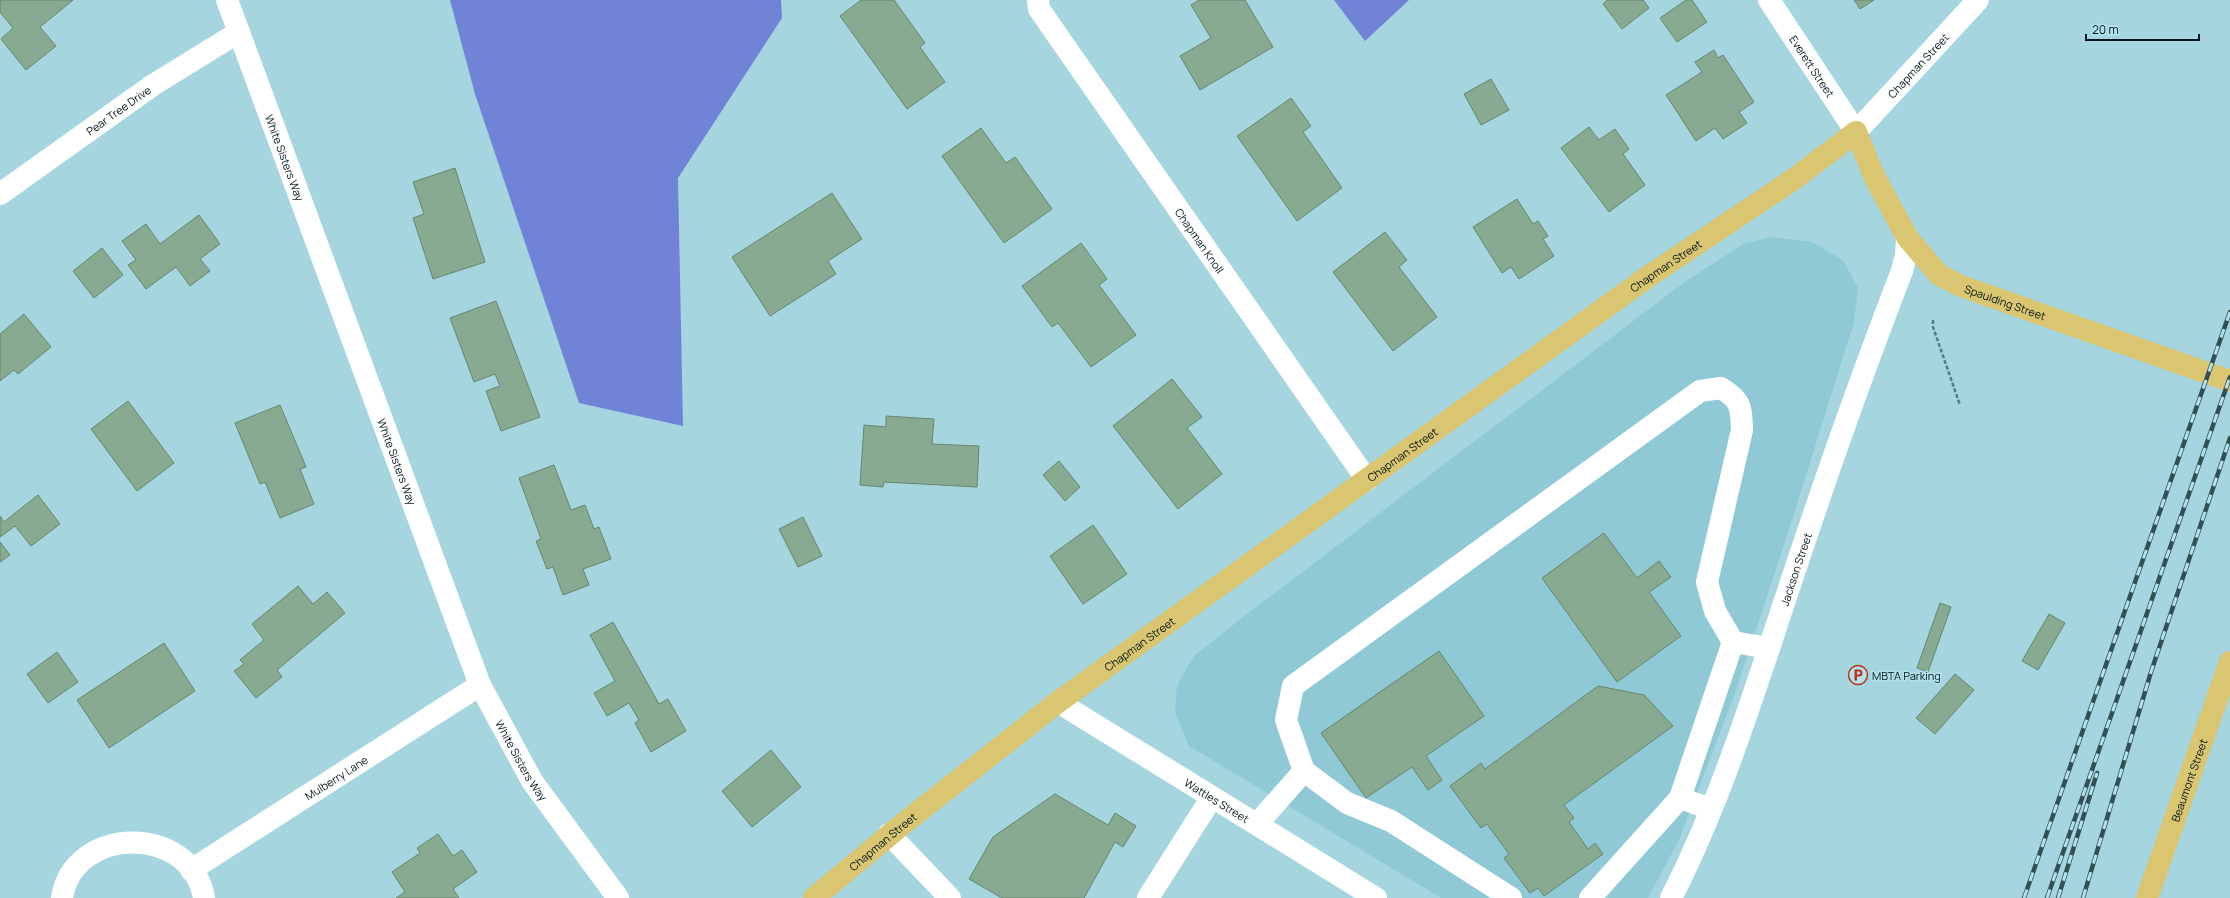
<svg xmlns="http://www.w3.org/2000/svg" width="2230" height="898" viewBox="0 0 2230 898" font-family="Manrope,sans-serif">
<style>
.built{fill:#90c9d6}
.forest{fill:#7083d7}
.building{fill:#88aa91;stroke:#65866d}
.lines{fill:none;stroke-linecap:round;stroke-linejoin:round}
.path{stroke:#597b82;stroke-width:2.5;stroke-dasharray:4 2;stroke-linecap:butt}
.minor{stroke:#fff;stroke-width:22}
.major{stroke:#dac571;stroke-width:22}
.rail-casing{stroke:#344f54;stroke-width:4.5}
.rail{stroke:#b1e2ed;stroke-width:3;stroke-dasharray:9;stroke-linecap:butt}
.labels{text-anchor:middle;dominant-baseline:central;stroke-width:3;stroke-linejoin:round;paint-order:stroke}
.street-label{font-size:11px;fill:#031519;stroke:#b1e2ed}
.poi-label{font-size:11px;fill:#031519;stroke:#b1e2ed;text-anchor:start}
</style>
<rect width="100%" height="100%" fill="#a5d5df"/>
<path class="built" d="M1773,237L1812,242L1843,260L1858,288L1854,322L1786,539L1734,696L1679,840L1648,898H1441L1189,746L1175,713L1177,685L1194,656L1256,607L1686,281L1745,243Z"/>
<path class="forest" d="M450,0H781L782,18L678,178L683,426L579,403L475,94Z
M1334,0H1409L1365,41Z"/>
<path class="building" d="M0,0H73L40,27L56,46L26,70L1,39L13,28L0,12Z
M861,0H894L925,43L920,47L945,82L907,109L840,16Z
M1199,0H1245L1273,47L1200,90L1180,56L1211,38L1191,5Z
M1607,0H1643L1649,8L1622,29L1603,4Z
M1686,0H1692L1707,22L1677,42L1660,18Z
M1854,0H1874L1860,9Z
M1714,50L1718,58L1723,55L1754,102L1739,112L1747,123L1723,139L1715,128L1696,141L1666,95L1702,72L1695,62Z
M1491,79L1509,110L1481,125L1464,94Z
M1291,98L1311,126L1303,132L1342,188L1297,221L1237,136Z
M1589,127L1599,140L1615,129L1629,149L1623,154L1645,185L1609,212L1561,148Z
M981,128L1006,163L1015,157L1052,209L1004,243L942,156Z
M455,168L485,262L433,279L413,218L424,214L413,182Z
M832,193L862,239L828,261L836,274L770,316L732,257Z
M1517,199L1533,224L1538,221L1548,236L1543,239L1554,256L1519,279L1511,267L1502,273L1473,227Z
M199,215L220,244L200,259L210,271L190,286L176,267L146,289L128,265L136,260L122,241L146,224L160,244Z
M1385,232L1407,260L1399,267L1437,317L1393,351L1333,272Z
M1081,243L1107,279L1099,285L1136,335L1091,367L1058,323L1052,327L1022,286Z
M102,248L123,275L94,298L73,271Z
M496,301L540,417L501,431L486,391L500,386L495,374L474,382L450,318Z
M24,314L51,347L18,374L14,370L0,381V334Z
M1172,379L1202,417L1187,428L1222,474L1178,509L1113,426Z
M128,401L174,463L137,491L91,429Z
M280,405L306,467L300,469L314,504L280,518L265,482L260,484L235,423Z
M886,416L934,419L932,444L979,446L977,487L884,482L883,487L860,485L864,425L886,427Z
M1059,461L1080,487L1065,501L1043,475Z
M554,465L571,510L585,505L594,529L599,527L611,559L583,569L589,585L563,595L553,567L547,569L536,541L541,539L519,478Z
M38,495L60,524L31,546L15,526L0,537V516L4,522Z
M803,517L822,556L798,567L779,529Z
M1093,525L1127,574L1083,604L1050,556Z
M1604,533L1637,578L1659,561L1671,577L1649,592L1681,636L1617,682L1542,578Z
M0,542L10,555L0,562Z
M298,586L313,604L327,592L345,613L277,670L282,677L256,698L234,671L244,664L240,660L264,640L252,624Z
M1940,603L1951,607L1928,672L1917,668Z
M2049,614L2065,623L2038,670L2022,661Z
M613,622L659,704L668,699L686,731L651,752L635,723L639,720L629,703L607,716L594,693L615,681L590,635Z
M164,643L195,691L109,748L77,700Z
M1439,651L1484,716L1426,756L1442,780L1428,790L1412,767L1366,798L1321,733Z
M57,652L78,682L48,703L27,674Z
M1955,674L1974,690L1935,734L1916,718Z
M1598,686L1644,695L1673,726L1564,805L1574,818L1569,822L1588,849L1595,843L1603,854L1544,896L1538,888L1530,893L1504,858L1509,854L1487,824L1481,828L1450,786L1481,763L1485,769Z
M771,750L801,787L752,827L722,791Z
M1055,794L1108,825L1115,813L1136,826L1123,847L1115,842L1084,898H1002L969,879L993,837Z
M438,834L453,856L462,850L477,872L453,889L459,898H396L405,892L392,872L420,853L417,848Z"/>
<g class="lines">
<path class="path" d="M1933,320V327L1960,405"/>
<g class="minor">
<path id="s1" d="M227,0L480,685L532,781L618,898"/>
<path id="s2" d="M1038,0L1039,9L1367,480"/>
<path id="s3" d="M1769,0L1856,132L1978,0"/>
<path id="s4" d="M0,194L153,85L239,32"/>
<path id="s5" d="M1058,702L1376,898"/>
<path d="M1304,771L1347,803L1391,821L1511,898"/>
<path d="M1680,798L1733,642"/>
<path d="M1257,824L1304,771L1286,720L1293,686L1700,391L1721,388C1742,401 1741,407 1742,430L1707,582L1715,611L1733,642L1769,648"/>
<path d="M889,834L950,898"/>
<path id="s6" d="M191,870L480,685"/>
<path d="M62,898C73,825 191,823 204,898"/>
<path d="M1148,898L1212,797"/>
<path d="M1590,898L1680,798L1711,809"/>
<path id="s7" d="M1671,898C1720,802 1752,699 1786,597C1822,488 1860,379 1902,271L1906,255L1907,237"/>
</g>
<g class="major">
<path id="s8" d="M814,898L904,823L1058,702L1649,276L1794,179L1856,132L1875,178L1907,237L1939,275L1961,286L2230,381"/>
<path id="s9" d="M2147,898L2230,662"/>
</g>
<g class="rail-casing">
<path id="rail" d="M2024,898L2230,312
M2047,898L2230,377
M2058,898L2097,773
M2083,898L2151,672L2230,438"/>
</g>
<use href="#rail" class="rail"/>
</g>
<defs>
<g id="parking-ring" transform="scale(1)"><circle r="9.5" fill="#b1e2ed" stroke="#be3319" stroke-width="1.5"/><path d="M-3.5-5.5H1a3.5 3.5 0 0 1 0 7H-1V5.5H-3.5ZM-1-3.4V-.6H.8a1.4 1.4 0 0 0 0-2.8Z" fill="#be3319"/></g>
</defs>
<g fill-rule="evenodd">
<use href="#parking-ring" x="1858" y="675"/>
</g>
<g class="labels">
<g class="street-label">
<text stroke="none"><textPath href="#s3" startOffset="79">Everett Street</textPath></text>
<text stroke="none"><textPath href="#s3" startOffset="249">Chapman Street</textPath></text>
<text stroke="none"><textPath href="#s4" startOffset="145">Pear Tree Drive</textPath></text>
<text stroke="none"><textPath href="#s1" startOffset="168">White Sisters Way</textPath></text>
<text stroke="none"><textPath href="#s2" startOffset="291">Chapman Knoll</textPath></text>
<text stroke="none"><textPath href="#s8" startOffset="1061">Chapman Street</textPath></text>
<text stroke="none"><textPath href="#s8" startOffset="1532">Spaulding Street</textPath></text>
<text stroke="none"><textPath href="#s8" startOffset="737">Chapman Street</textPath></text>
<text stroke="none"><textPath href="#s1" startOffset="492">White Sisters Way</textPath></text>
<text stroke="none"><textPath href="#s7" startOffset="352">Jackson Street</textPath></text>
<text stroke="none"><textPath href="#s8" startOffset="413">Chapman Street</textPath></text>
<text stroke="none"><textPath href="#s1" startOffset="816">White Sisters Way</textPath></text>
<text stroke="none"><textPath href="#s6" startOffset="172">Mulberry Lane</textPath></text>
<text stroke="none"><textPath href="#s9" startOffset="125">Beaumont Street</textPath></text>
<text stroke="none"><textPath href="#s5" startOffset="187">Wattles Street</textPath></text>
<text stroke="none"><textPath href="#s8" startOffset="89">Chapman Street</textPath></text>
</g>
<g class="poi-label">
<text x="1872" y="675">MBTA Parking</text>
</g>
</g>
<path d="M2086 34v6h113v-6" fill="none" stroke="#031519" stroke-width="2"/>
<text x="2092" y="34" font-size="12" fill="#031519" stroke="#b1e2ed" stroke-width="3" paint-order="stroke">20 m</text>
</svg>
